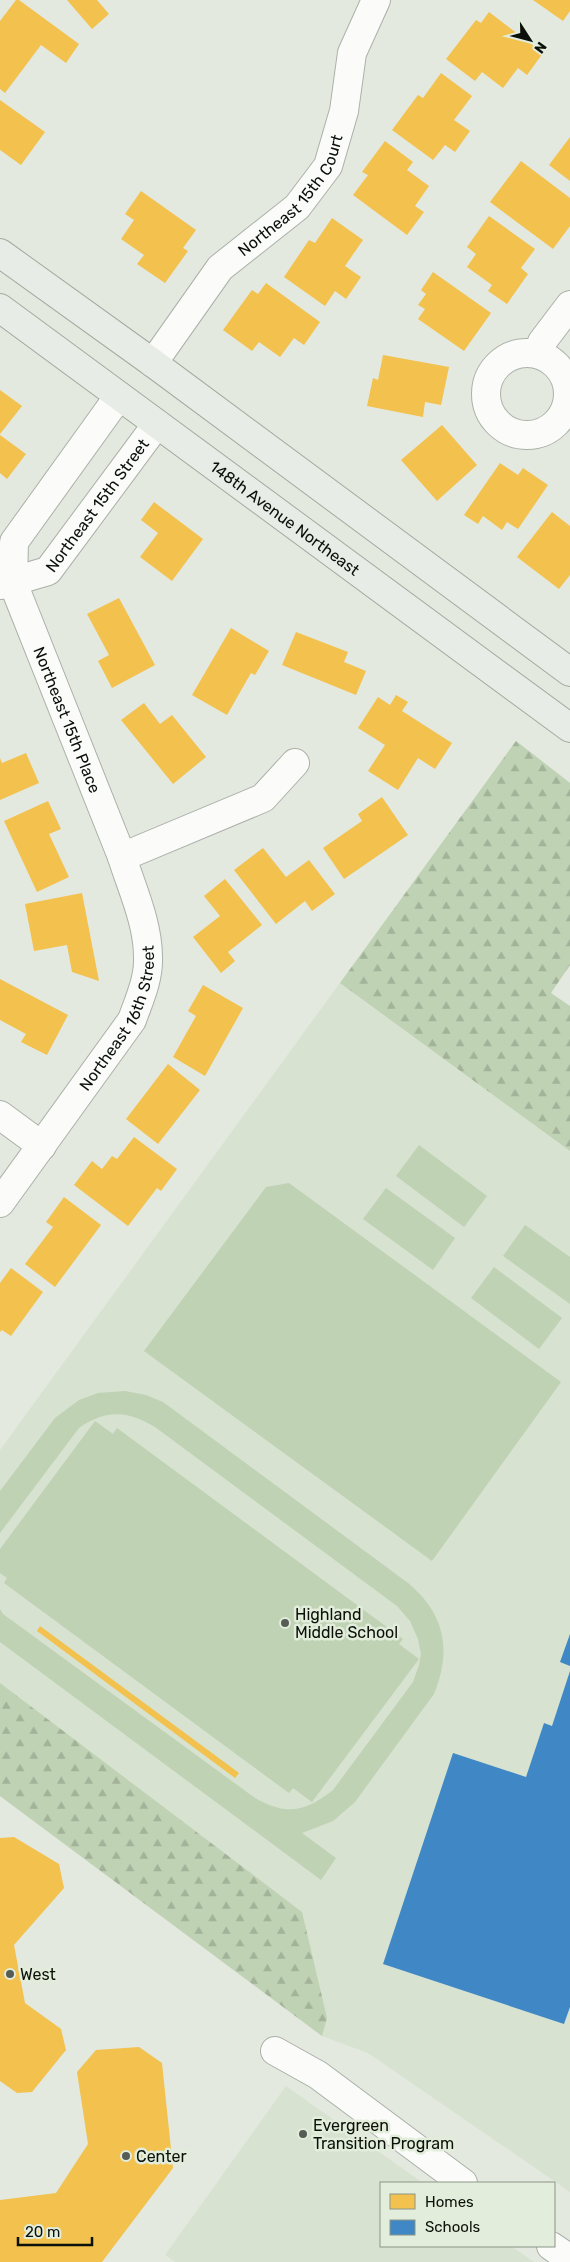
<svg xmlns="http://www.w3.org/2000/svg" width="570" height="2262" viewBox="0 0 570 2262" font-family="Rubik,sans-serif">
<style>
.built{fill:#d7e2d0}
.grass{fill:#bfd2b4}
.forest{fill:url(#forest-firs)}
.homes{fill:#f2c14e}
.schools{fill:#3f88c5}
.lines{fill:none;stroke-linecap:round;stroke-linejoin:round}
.minor-casing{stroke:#abb0a8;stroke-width:30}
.primary-casing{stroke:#a3ab9d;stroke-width:30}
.minor{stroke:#fbfcfa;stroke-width:28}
.primary{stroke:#e8ece6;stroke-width:28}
.poi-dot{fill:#575c55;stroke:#e2eddb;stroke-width:2}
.labels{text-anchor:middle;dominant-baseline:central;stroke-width:5;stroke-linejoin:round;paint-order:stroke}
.street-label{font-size:16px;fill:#0c100a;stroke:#e2eddb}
.poi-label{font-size:16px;fill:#0c100a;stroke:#e2eddb;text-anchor:start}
</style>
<defs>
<pattern id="forest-firs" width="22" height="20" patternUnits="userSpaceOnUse" patternTransform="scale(1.25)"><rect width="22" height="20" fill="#bfd2b4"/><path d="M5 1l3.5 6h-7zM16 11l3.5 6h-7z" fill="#a3b399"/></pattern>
</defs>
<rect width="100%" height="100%" fill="#e3e9df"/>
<path class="built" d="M516,741L570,783V965L484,1088L570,1151V2192L368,2053L322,2036L0,1796V1450Z
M286,2086L423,2183H381V2246H511L534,2262H175L165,2255Z"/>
<path class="grass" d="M419,1145L487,1196L464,1227L396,1176Z
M289,1183L561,1382L432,1561L144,1351L266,1187Z
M386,1188L455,1238L433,1270L363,1219Z
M525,1225L570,1257V1304L503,1256Z
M494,1267L562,1318L539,1349L471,1298Z
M125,1391L146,1395L163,1402L408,1583C445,1614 452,1650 434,1694L355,1802L333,1821L302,1833L336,1858L321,1880L0,1642V1609L3,1614L255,1798C287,1816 305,1812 333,1790L413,1682L419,1665L421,1654L418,1639L410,1621L397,1606L155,1427C127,1411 107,1409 79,1428L0,1533V1491L55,1418L79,1400L98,1393Z
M95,1421L113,1434L117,1428L403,1639L399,1644L419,1659L312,1802L293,1788L289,1793L4,1583L7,1578L0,1573V1549Z"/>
<path class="forest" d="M516,741L570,783V965L551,993L570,1006V1151L340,983Z
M0,1683L302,1912L327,2018L322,2036L0,1796Z"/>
<path class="homes" d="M16,0H19L79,44L66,63L41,45L5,93L0,89V21Z
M67,0H97L109,14L92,29Z
M533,0H570V11L563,21Z
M489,12L543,53L527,75L518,68L503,88L482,72L475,81L446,59L476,20L481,23Z
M441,73L472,96L454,120L470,131L455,152L445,145L433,160L392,130L418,95L423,98Z
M0,100L45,132L21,165L0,150Z
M570,137V181L549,165Z
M385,141L413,162L407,170L429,186L415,206L424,212L407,235L353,195L368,175L362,172Z
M521,161L570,198V226L553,249L490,202Z
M141,191L196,230L183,248L188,251L165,283L137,264L144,255L121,239L134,220L125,214Z
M489,216L535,249L521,268L528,274L507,304L488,291L492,285L467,267L476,254L467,247Z
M332,218L363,240L345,266L361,277L346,299L335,291L325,306L284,277L309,240L315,243Z
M433,272L491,313L464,351L418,319L425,309L418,305L426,294L421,290Z
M266,283L320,322L304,345L294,338L280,357L259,342L252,351L223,330L252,290L258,294Z
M383,355L449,367L441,405L425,402L423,417L367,406L373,378L378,380Z
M0,390L22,406L0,434Z
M442,425L477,465L437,501L401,460Z
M0,435L26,454L7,479L0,473Z
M500,463L518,475L523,468L548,485L518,529L507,522L502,530L483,516L478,524L464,515Z
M154,502L203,539L172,581L140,557L158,533L141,520Z
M552,512L570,526V575L559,589L517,557Z
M119,598L155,665L112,688L98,661L109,655L87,614Z
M231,628L269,651L255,675L251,673L227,715L192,695Z
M296,632L348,652L344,662L366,671L356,695L282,665Z
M396,695L408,702L402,711L452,743L435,769L418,758L398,790L368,771L385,745L358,728L378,697L390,705Z
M144,703L160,724L172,715L206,757L173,784L121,720Z
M26,753L39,783L0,800V758L2,763Z
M382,797L408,835L344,879L323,848L362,821L358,814Z
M48,801L61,829L49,834L69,877L37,892L4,821Z
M263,848L286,877L309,860L335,894L312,911L305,901L276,924L234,870Z
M225,879L262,925L228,952L235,961L221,973L193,937L220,916L204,896Z
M82,893L99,981L72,972L67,945L34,951L25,904Z
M0,979L68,1015L47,1055L21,1042L26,1034L0,1020Z
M203,985L243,1008L205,1076L173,1057L196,1016L188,1011Z
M168,1064L200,1090L158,1144L126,1119Z
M134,1137L177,1169L161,1191L157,1188L128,1226L74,1185L92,1161L102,1169L112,1156L117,1159Z
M64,1197L101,1225L55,1287L25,1264L53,1227L46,1222Z
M11,1268L43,1292L11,1336L2,1330L0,1332V1283Z
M40,1626L239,1773L235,1778L37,1631Z
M14,1837L59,1864L64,1888L14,1945L25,2003L61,2029L66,2050L32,2092L17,2093L0,2081V1838Z
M139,2047L162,2063L173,2168L102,2262H0V2200L56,2193L88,2144L77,2072L96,2050Z"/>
<path class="schools" d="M570,1634V1666L560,1662Z
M570,1671V2007L564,2024L383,1964L453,1753L526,1777L544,1723L552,1726Z"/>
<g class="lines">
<g class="minor-casing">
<g id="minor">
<circle cx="527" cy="394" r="41"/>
<path d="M538,354L542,342L570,305"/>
<path id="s1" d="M153,363L220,268L297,207L328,166L344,111L352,53L376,0"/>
<path id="s2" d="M119,396L14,542L13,583L122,857"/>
<path id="s3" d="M0,585L48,571L157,424"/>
<path d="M0,1115L42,1146"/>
<path id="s4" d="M0,1203L132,1020C139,1000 149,979 148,957C148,923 132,889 122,857L263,798L295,763"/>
<path d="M275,2051L318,2075L463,2183"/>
<path d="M551,2246L570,2259"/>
</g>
</g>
<g class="primary-casing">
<g id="primary">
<path d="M0,253L153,363L570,672"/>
<path id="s5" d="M0,308L570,728"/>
</g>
</g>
<use href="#minor" class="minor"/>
<use href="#primary" class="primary"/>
</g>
<g class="poi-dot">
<circle cx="285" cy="1623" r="5"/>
<circle cx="10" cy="1974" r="5"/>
<circle cx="303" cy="2134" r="5"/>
<circle cx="126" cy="2156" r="5"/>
</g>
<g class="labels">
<g class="street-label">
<text stroke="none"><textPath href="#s1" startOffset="220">Northeast 15th Court</textPath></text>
<text stroke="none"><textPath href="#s3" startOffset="132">Northeast 15th Street</textPath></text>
<text stroke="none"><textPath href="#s5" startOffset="354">148th Avenue Northeast</textPath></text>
<text stroke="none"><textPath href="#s2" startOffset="368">Northeast 15th Place</textPath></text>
<text stroke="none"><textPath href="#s4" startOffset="222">Northeast 16th Street</textPath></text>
</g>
<g class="poi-label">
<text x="295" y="1614">Highland<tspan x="295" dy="18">Middle School</tspan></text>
<text x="20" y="1974">West</text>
<text x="313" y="2125">Evergreen<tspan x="313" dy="18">Transition Program</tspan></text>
<text x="136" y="2156">Center</text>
</g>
</g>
<rect x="380" y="2182" width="175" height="65" fill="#e2eddb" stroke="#8c9587"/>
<rect x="390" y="2194" width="25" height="15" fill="#f2c14e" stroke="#8c9587"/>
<text x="425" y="2207" font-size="15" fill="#0c100a">Homes</text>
<rect x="390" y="2220" width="25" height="15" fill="#3f88c5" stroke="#8c9587"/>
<text x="425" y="2232" font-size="15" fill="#0c100a">Schools</text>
<g transform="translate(530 40) rotate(126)" stroke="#e2eddb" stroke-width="4" paint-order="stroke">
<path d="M0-4L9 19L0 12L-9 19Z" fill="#0c100a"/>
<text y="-8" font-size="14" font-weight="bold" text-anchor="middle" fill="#0c100a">N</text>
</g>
<path d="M18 2237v8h74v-8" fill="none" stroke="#0c100a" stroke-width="2.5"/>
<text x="25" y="2237" font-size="15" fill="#0c100a" stroke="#e2eddb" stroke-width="4" paint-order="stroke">20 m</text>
</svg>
